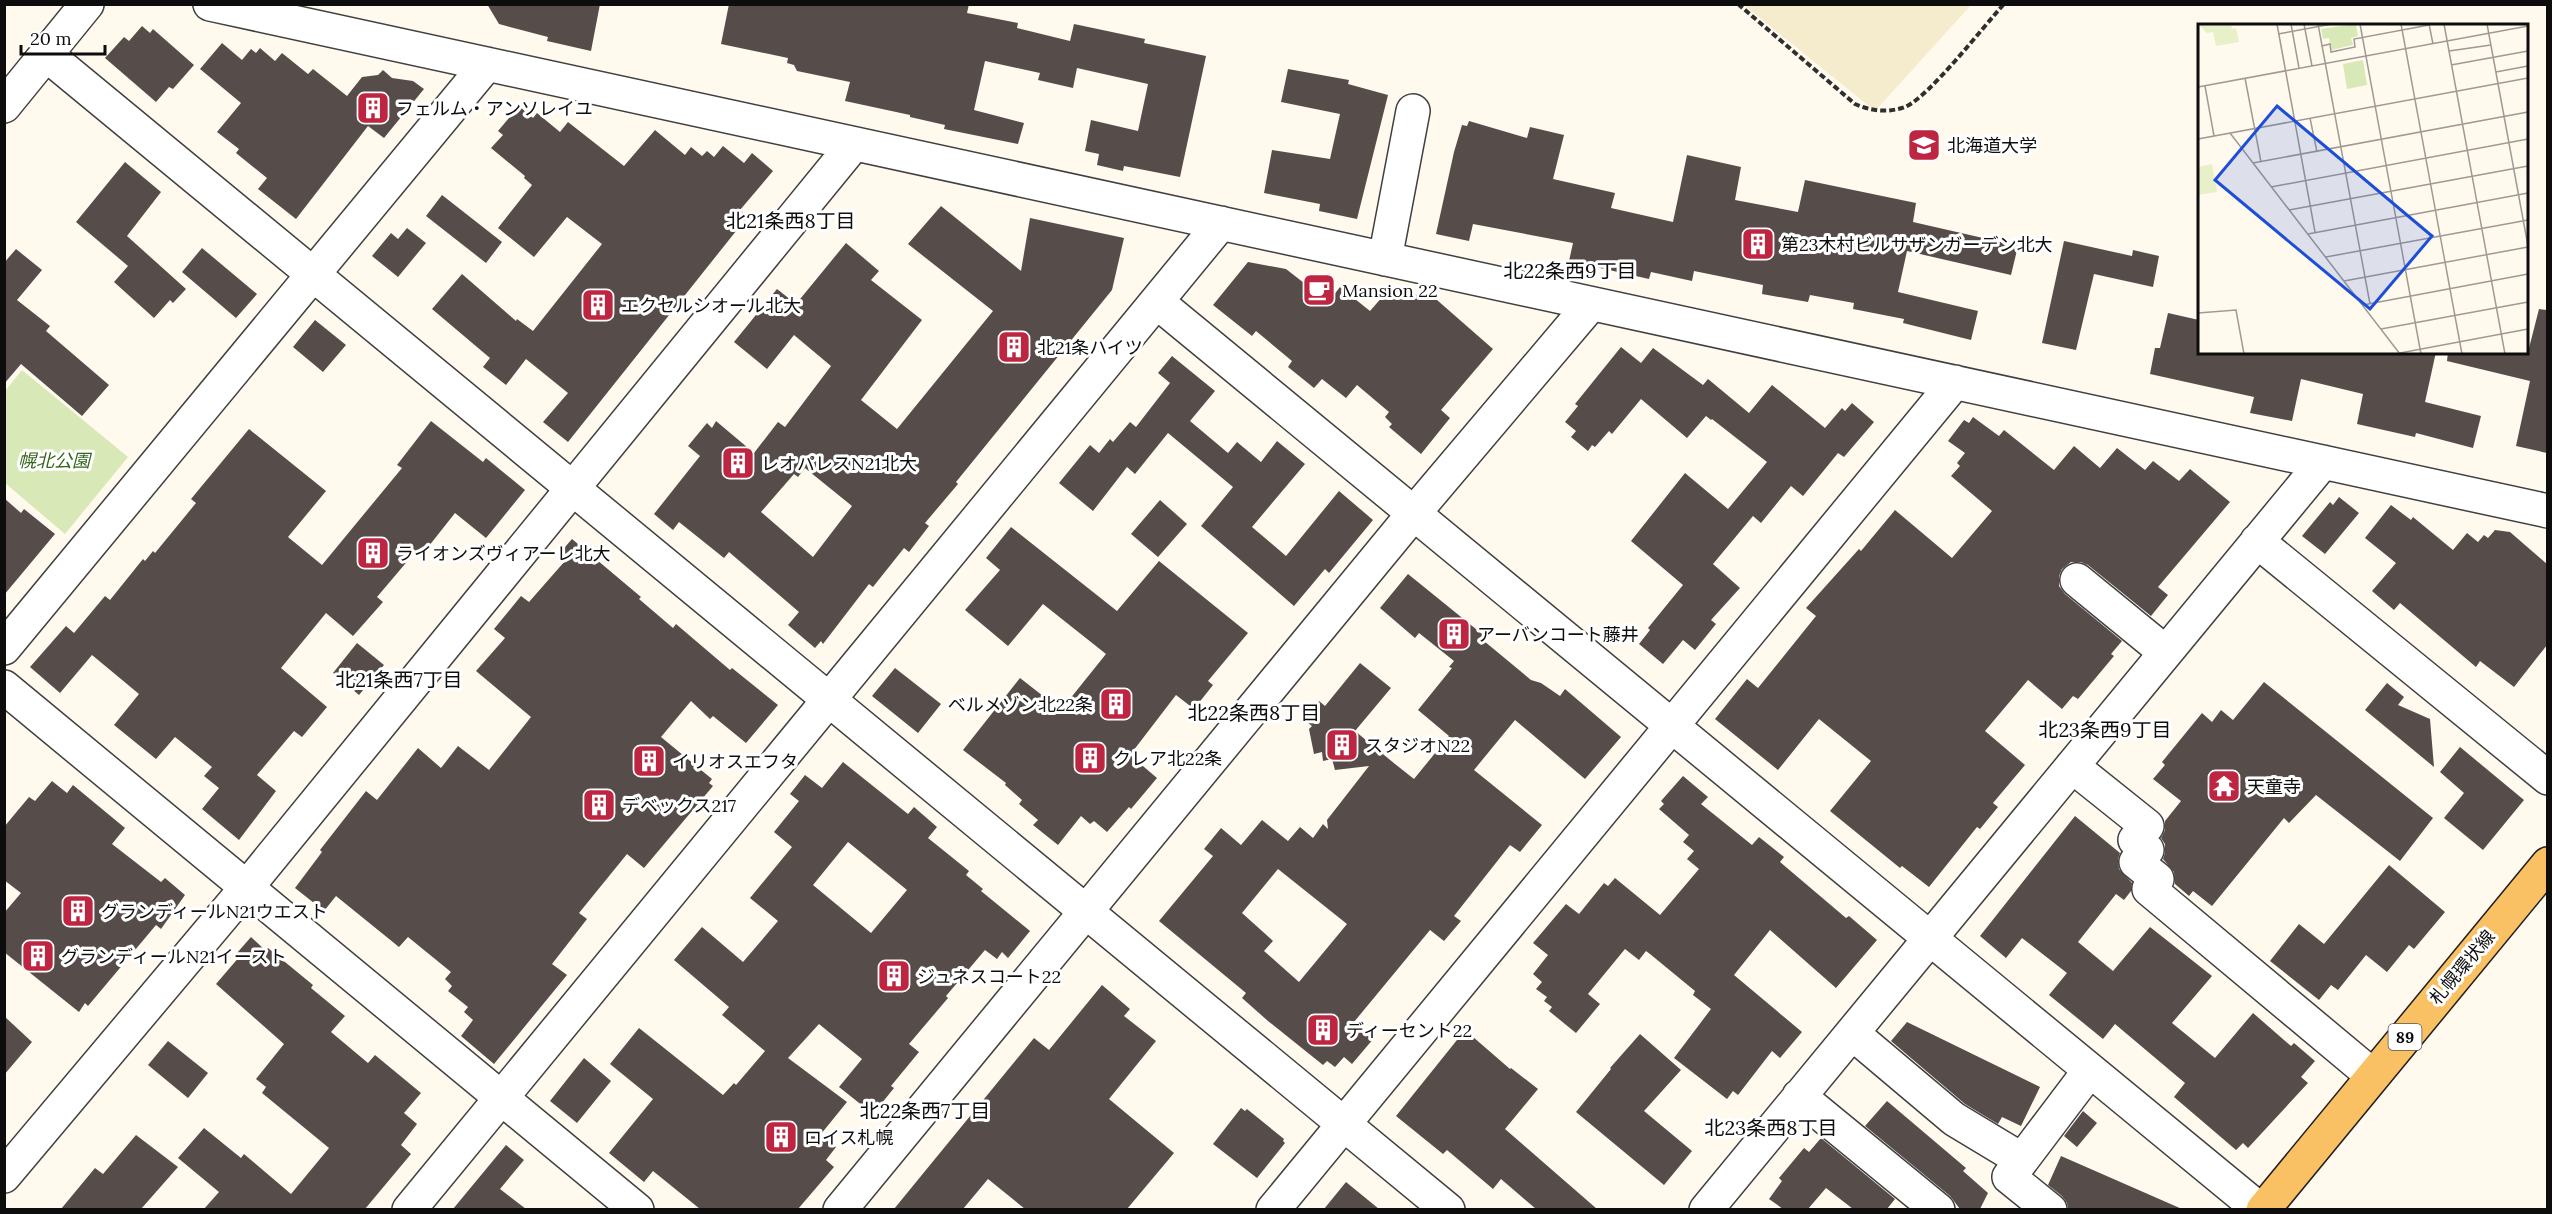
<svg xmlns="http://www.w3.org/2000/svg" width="2552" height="1214" viewBox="0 0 2552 1214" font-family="Lora,'Noto Sans JP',serif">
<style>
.farmland{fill:#f5ecce}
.green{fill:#d8e9b7}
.building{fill:#564d4a;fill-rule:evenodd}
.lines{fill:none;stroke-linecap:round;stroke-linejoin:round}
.minor-casing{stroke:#404040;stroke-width:36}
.major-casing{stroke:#1e1e1e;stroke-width:36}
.path{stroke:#2f2f2f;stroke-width:4;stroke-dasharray:6 3;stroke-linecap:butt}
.minor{stroke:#fff;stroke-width:33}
.major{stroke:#f9c064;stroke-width:33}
.labels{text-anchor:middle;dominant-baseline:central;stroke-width:6;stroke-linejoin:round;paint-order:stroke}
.shield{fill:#fff;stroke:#565656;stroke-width:1.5}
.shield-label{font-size:16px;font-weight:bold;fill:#0d0d0d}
.poi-label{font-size:18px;fill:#0d0d0d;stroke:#fff;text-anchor:start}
.park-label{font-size:18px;font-style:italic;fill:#36651d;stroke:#fff}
.street-label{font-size:18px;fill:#0d0d0d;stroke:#fff}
.neighbourhood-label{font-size:20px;fill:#0d0d0d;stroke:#fff}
.inset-road{fill:none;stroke:#9e9b94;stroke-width:1.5}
.view{fill:#1d4ed8;fill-opacity:0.15;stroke:#1d4ed8;stroke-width:3}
.inset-edge{fill:none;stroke:#0d0d0d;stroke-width:3}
</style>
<rect width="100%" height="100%" fill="#fff9ee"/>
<path class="farmland" d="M1744,5H1971L1875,111Z"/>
<path class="green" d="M22,370L128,457L65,534L5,483V391Z"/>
<path class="building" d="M487,4H600L591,51L547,41L548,37L499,24Z
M729,4H969L967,13L1018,23L1017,28L1070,41L1074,24L1145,39L1144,43L1206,56L1180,177L1124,166L1123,171L1097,165L1099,154L1085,151L1091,120L1138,131L1148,84L1077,68L1073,88L1038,80L1040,73L985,61L974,110L1024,123L1018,144L944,129L945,125L910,117V115L845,101L850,82L797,71L794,65L787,63L788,58L721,44Z
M142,26L150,33L153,29L194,65L173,89L169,87L156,102L105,58L124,37L129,41Z
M222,43L242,60L251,49L256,53L260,48L275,61L282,53L308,74L313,69L347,96L362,77L378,75L383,70L392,78L413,81L424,89L384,138L368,126L296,219L258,189L267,178L236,153L239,149L217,132L241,103L200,69Z
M1288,69L1349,80L1348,84L1388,95L1357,219L1319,211L1320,204L1264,193L1272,150L1330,159L1340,114L1281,102Z
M519,106L533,118L537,113L560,132L568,122L624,166L655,130L685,155L691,147L702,156L707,151L714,157L723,146L744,163L752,153L773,171L740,210L748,216L568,442L543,422L568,393L526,359L506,385L483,367L490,358L432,309L462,274L516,321L517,319L533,331L602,244L567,217L534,257L498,228L532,185L524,178L525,176L491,148L503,135L498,131Z
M1469,121L1527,138L1530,127L1564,135L1553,179L1615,193L1611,208L1673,222L1687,155L1741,167L1735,200L1798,212L1805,180L1916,203L1913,222L2018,246L2011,275L1907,251L1898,292L1978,311L1971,340L1903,323L1904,319L1853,309L1854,303L1810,295L1808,302L1762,294L1763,285L1694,271L1692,281L1651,272L1649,279L1569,261L1573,243L1473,224L1469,241L1436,234L1454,152L1462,125L1467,126Z
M125,162L161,192L127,236L186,289L173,303L170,300L154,318L114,282L128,266L76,222Z
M442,195L502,242L486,263L426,216Z
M941,206L1021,271L1030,218L1124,238L1112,290L956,482L958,484L925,523L929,526L909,552L904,548L873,587L869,584L823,644L821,641L815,648L788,625L799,612L729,552L724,558L679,522L673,530L654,514L700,456L688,446L707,423L712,428L716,421L754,453L778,422L785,427L831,366L794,335L767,369L734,342L777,289L796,304L846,243L879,271L871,280L922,320L861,400L897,429L993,311L908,244ZM805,468L852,506L813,557L761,512L794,474L798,477Z
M407,228L426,243L398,277L372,256L391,233L398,239Z
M2064,241L2132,256L2133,250L2159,256L2153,287L2094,274L2076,350L2042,343Z
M202,248L257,294L236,318L182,272Z
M16,249L42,270L17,300L50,326L46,331L109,385L82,416L21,364L4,384V263Z
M1248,262L1286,269L1304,283L1309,277L1333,296L1340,287L1370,311L1390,288L1437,300L1493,349L1441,410L1450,418L1421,454L1389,427L1392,424L1385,417L1389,412L1357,385L1346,398L1322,379L1314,388L1288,367L1292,361L1256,331L1252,336L1213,305Z
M2539,309L2547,310V453L2516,446L2530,381L2447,361L2448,352H2528Z
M2168,313L2199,320V352H2436L2425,402L2481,416L2473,448L2416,433L2415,437L2357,424L2363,394L2301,379L2292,421L2250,413L2254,397L2150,374L2155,348H2160Z
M315,320L346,345L323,372L293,347Z
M1621,347L1641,363L1653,348L1703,385L1708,379L1749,413L1772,385L1825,428L1842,408L1845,411L1852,403L1874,422L1844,457L1838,453L1803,496L1791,486L1761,523L1753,516L1713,564L1740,588L1711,620L1716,624L1695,650L1683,640L1663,664L1639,644L1650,630L1648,628L1683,585L1631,541L1685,473L1728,509L1767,462L1712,419L1711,420L1706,416L1687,438L1641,399L1612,434L1609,431L1595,447L1592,445L1588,451L1571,437L1576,431L1565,422L1578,406L1575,404Z
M1172,356L1215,391L1190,421L1228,453L1237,442L1261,462L1277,441L1305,464L1252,527L1286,556L1339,491L1373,520L1329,573L1325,569L1294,606L1201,526L1233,487L1168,433L1135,474L1127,467L1093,511L1059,483L1090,445L1099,453L1110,439L1113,442L1130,422L1136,427L1170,383L1158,373Z
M1973,417L1999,436L2004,430L2054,470L2074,446L2100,468L2117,448L2145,470L2153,461L2179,481L2190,469L2230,502L2158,587L2168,595L2151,616L2088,565L2081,562H2071L2062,569L2059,576V586L2065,594L2122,641L2111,654L2114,656L2078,699L2073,696L2062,709L2028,680L1985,731L2025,765L1993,803L1998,807L1980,829L1977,827L1929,887L1902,866L1900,868L1830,811L1871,761L1819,719L1778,770L1715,719L1747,679L1758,688L1816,616L1806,608L1859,549L1861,551L1895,510L1952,558L1992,511L1951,476L1960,466L1957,463L1965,453L1948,441L1964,420L1969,423Z
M431,421L483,462L486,458L525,490L486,538L455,513L421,556L416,551L377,597L383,602L353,636L326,613L281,668L327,707L302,737L294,731L257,775L276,791L239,840L202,809L219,788L204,776L212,767L175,737L156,759L114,725L139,694L92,655L60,693L30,667L66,626L74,633L105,596L110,600L143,559L145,561L153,551L155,553L196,503L191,499L249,429L326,491L288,537L322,565L402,468L397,465Z
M2339,497L2359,513L2325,554L2302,536L2330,502L2333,505Z
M4,498L21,513L24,509L55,534L4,595Z
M1160,500L1187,524L1158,557L1131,534Z
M2391,505L2411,520L2413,517L2453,550L2467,533L2478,542L2484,535L2488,538L2495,530L2510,532L2547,564V645L2514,687L2480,661L2476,667L2400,603L2394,610L2372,591L2396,563L2365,538Z
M1011,527L1117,611L1159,561L1248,633L1208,681L1213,685L1194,709L1176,695L1130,755L1157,778L1131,809L1129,807L1107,832L1094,821L1090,824L1081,816L1058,845L1033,825L1038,820L1019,804L1022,800L1005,785L1006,783L963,750L1020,678L1061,710L1106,654L1043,604L1008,646L965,610L1000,570L986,558Z
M572,539L641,597L639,599L673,628L676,624L730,670L732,668L778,705L746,743L713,716L710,719L691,701L661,737L712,779L709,783L713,786L644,868L627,854L579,913L587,919L552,964L567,975L494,1064L461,1036L473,1020L464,1012L468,1007L448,991L452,986L445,979L451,972L408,937L399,947L336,896L324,911L295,888L322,852L320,850L366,791L377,800L418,748L441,768L458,746L489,770L531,717L476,671L505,638L494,629L521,596L529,602L565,561L558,555Z
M1408,574L1487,638L1484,641L1531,680L1541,683L1560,696L1565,689L1621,737L1585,779L1515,720L1474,770L1542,825L1520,852L1510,845L1454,916L1461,921L1444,941L1430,930L1354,1022L1374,1038L1352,1064L1344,1057L1335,1067L1327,1061L1323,1065L1268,1021L1242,998L1246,993L1159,921L1213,856L1204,849L1221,828L1241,845L1262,820L1288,841L1300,827L1313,838L1323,824L1328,829L1327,820L1369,766L1335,770L1332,759L1323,761L1322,752L1314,754L1309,729L1312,726L1304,720L1319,701L1325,706L1360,663L1391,688L1355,731L1395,764L1414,779L1449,736L1418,710L1452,668L1449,667L1454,661L1419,633L1415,638L1380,608ZM1278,869L1347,924L1299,982L1264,951L1273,941L1242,913Z
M357,643L384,665L359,695L333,673Z
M895,668L941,704L918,733L872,696Z
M2264,682L2433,818L2400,861L2316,795L2289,823L2284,818L2212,906L2193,891L2189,896L2175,884L2174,872L2163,859L2165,853V844L2161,838L2165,830V821L2181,801L2153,779L2165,765L2162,762L2202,713L2212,722L2221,710L2233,720Z
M2387,683L2404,697L2398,705L2430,719L2434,767L2365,710Z
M2460,747L2524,800L2483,850L2444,818L2464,793L2440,772Z
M843,762L908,814L914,807L937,827L928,838L969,871L966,875L983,889L981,891L1030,931L1008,958L1002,952L997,959L985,950L946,996L948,998L909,1044L919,1052L891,1086L894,1088L873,1114L839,1087L862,1059L819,1024L788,1058L847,1102L821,1134L836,1147L826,1160L834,1167L798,1209H700L653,1171L644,1182L609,1153L653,1099L610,1064L639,1028L723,1095L734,1083L736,1085L765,1051L722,1015L729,1007L674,960L702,927L743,962L778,921L750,898L792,847L774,832L799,801L790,794L805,775L822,788ZM848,842L907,890L871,933L813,885Z
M1683,776L1708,797L1701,804L1752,845L1759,837L1784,857L1780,862L1846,918L1849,916L1877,940L1836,988L1770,930L1734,975L1802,1032L1780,1058L1772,1051L1738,1095L1733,1091L1727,1099L1674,1058L1711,1009L1693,995L1695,991L1650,954L1646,951L1639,960L1625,949L1588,994L1600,1004L1576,1033L1549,1011L1552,1007L1544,1001L1547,997L1536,989L1542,982L1533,974L1548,955L1533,943L1566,904L1579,914L1604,883L1608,886L1615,878L1660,915L1699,869L1687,859L1694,851L1683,842L1689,835L1659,809L1664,804L1661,801Z
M52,781L67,793L73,785L125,828L112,844L161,882L165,878L185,895L161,929L156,925L88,1006L85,1003L79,1012L4,952V913L21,893L4,880V827L29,797L35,801Z
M2075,816L2120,853L2118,859L2119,869L2132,883L2131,891L2124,900L2116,894L2078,942L2113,971L2150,927L2212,976L2172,1023L2215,1058L2253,1013L2291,1046L2294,1043L2315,1061L2301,1077L2308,1083L2248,1148L2243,1143L2236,1150L2174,1097L2185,1083L2115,1024L2103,1039L2049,995L2067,973L2022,938L2006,958L1980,936Z
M2389,865L2445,912L2414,949L2409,945L2387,972L2366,955L2338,990L2331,985L2319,1000L2270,961L2299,924L2324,944Z
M251,937L266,951L268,948L313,985L311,988L345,1016L331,1032L368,1063L375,1055L421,1093L404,1113L417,1124L401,1145L411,1154L365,1209H204L219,1192L178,1158L204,1128L241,1158L244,1154L291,1194L329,1148L262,1093L266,1087L256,1079L284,1044L216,984L240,956L237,953Z
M1102,985L1130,1009L1124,1016L1156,1041L1109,1099L1174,1153L1127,1209H1025L988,1179L963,1209H894L1034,1038L1049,1050Z
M4,1016L32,1042L4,1075Z
M1907,1022L2040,1087L2021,1126L2002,1117L1998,1124L1965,1104L1891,1041Z
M1465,1030L1510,1069L1511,1068L1538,1089L1505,1129L1597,1209H1536L1501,1179L1493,1189L1447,1150L1443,1154L1396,1116Z
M1640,1034L1681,1070L1644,1111L1692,1151L1664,1185L1576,1112L1611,1069L1610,1068Z
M168,1041L208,1073L188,1098L148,1065Z
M584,1058L611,1081L577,1123L550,1101Z
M1887,1101L1966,1168L1963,1171L1988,1193L1980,1209H1960L1950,1196L1865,1126Z
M1241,1108L1245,1111L1247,1109L1284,1139L1283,1141L1285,1143L1257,1178L1213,1144Z
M2083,1111L2097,1123L2077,1147L2064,1136Z
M136,1135L178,1167L141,1209H61L95,1168L103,1174Z
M1821,1138L1895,1199L1887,1209H1853L1826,1188L1808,1209H1783L1769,1199L1782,1181L1779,1178L1804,1148L1809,1152Z
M506,1145L524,1160L500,1189L526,1209H453Z
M2061,1156L2182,1209H2068L2067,1203L2062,1196L2048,1185Z
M1346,1182L1379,1209H1324Z"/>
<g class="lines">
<g class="minor-casing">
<path id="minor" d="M210,4L2548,511
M47,55L1448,1210
M4,106L87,4
M1385,259L1413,111
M1157,302L2260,1210
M2257,541L2548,778
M2077,580L2165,652
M4,648L487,64
M4,687L637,1210
M2072,766L2147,826L2135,840L2147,850L2136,862L2157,879L2149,889L2373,1076
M1852,1033L1954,1119L2022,1160L2090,1070
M1799,1096L1938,1210
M2022,1160L2009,1177L2050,1210
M4,1176L247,887L853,145
M409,1210L1221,223
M840,1210L1414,513L1590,305
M1273,1210L1955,382
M1706,1210L2323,462"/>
</g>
<g class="major-casing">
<path id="major" d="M2263,1210L2548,864"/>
</g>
<path class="path" d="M1738,4L1855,104C1870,111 1889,113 1905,107C1929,97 1983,27 2004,4"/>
<use href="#minor" class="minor"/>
<use href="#major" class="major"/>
</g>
<defs>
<g id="building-square" transform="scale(1.725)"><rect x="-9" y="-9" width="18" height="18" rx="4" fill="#be2541" stroke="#fff"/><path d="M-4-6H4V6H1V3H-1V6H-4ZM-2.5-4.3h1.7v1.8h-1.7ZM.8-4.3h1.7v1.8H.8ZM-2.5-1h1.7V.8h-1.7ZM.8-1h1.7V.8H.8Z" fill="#fff"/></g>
<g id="university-square" transform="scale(1.725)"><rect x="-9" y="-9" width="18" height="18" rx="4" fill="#be2541" stroke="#fff"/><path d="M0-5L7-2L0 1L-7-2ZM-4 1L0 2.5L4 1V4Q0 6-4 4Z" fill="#fff"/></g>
<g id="cafe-square" transform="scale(1.725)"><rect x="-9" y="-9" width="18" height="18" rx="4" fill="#be2541" stroke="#fff"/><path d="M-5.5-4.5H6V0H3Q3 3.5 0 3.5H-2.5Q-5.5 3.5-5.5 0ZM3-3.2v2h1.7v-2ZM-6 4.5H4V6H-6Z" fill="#fff"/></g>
<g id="temple-square" transform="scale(1.725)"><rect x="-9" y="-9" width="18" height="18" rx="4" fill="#be2541" stroke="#fff"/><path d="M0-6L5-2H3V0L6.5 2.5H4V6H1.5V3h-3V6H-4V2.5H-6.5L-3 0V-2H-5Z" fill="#fff"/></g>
</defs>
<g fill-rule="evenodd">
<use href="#building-square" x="373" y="108"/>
<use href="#university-square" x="1924" y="145"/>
<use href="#building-square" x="1758" y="244"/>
<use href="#cafe-square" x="1319" y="290"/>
<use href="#building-square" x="598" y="305"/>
<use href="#building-square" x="1014" y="347"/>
<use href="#building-square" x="738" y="463"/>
<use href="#building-square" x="373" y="553"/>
<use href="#building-square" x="1454" y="634"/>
<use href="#building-square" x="1116" y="704"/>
<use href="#building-square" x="1342" y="745"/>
<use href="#building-square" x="1090" y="758"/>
<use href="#building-square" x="649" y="761"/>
<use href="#temple-square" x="2224" y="786"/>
<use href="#building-square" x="599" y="805"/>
<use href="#building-square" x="78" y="911"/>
<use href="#building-square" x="38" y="956"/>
<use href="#building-square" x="894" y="976"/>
<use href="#building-square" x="1323" y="1030"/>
<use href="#building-square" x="781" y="1137"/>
</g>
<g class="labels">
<rect class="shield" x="2388.5" y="1024" width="33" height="26" rx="4.5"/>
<g class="shield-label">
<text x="2405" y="1037">89</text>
</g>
<g class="poi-label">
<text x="396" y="108">フェルム・アンソレイユ</text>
<text x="1947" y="145">北海道大学</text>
<text x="1781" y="244">第23木村ビルサザンガーデン北大</text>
<text x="1342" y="290">Mansion 22</text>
<text x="621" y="305">エクセルシオール北大</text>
<text x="1037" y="347">北21条ハイツ</text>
<text x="761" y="463">レオパレスN21北大</text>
<text x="396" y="553">ライオンズヴィアーレ北大</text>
<text x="1477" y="634">アーバンコート藤井</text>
<text x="1093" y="704" text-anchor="end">ベルメゾン北22条</text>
<text x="1365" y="745">スタジオN22</text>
<text x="1113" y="758">クレア北22条</text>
<text x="672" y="761">イリオスエフタ</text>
<text x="2247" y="786">天童寺</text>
<text x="622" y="805">デベックス217</text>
<text x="101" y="911">グランディールN21ウエスト</text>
<text x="61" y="956">グランディールN21イースト</text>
<text x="917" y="976">ジュネスコート22</text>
<text x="1346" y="1030">ディーセント22</text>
<text x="804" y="1137">ロイス札幌</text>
</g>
<g class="park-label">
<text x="54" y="460">幌北公園</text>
</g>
<g class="street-label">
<text transform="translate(2462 967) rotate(-50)">札幌環状線</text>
</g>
<g class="neighbourhood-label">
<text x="791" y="220">北21条西8丁目</text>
<text x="1570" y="270">北22条西9丁目</text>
<text x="399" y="679">北21条西7丁目</text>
<text x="1254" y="712">北22条西8丁目</text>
<text x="2105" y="729">北23条西9丁目</text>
<text x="925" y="1110">北22条西7丁目</text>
<text x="1771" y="1127">北23条西8丁目</text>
</g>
</g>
<g transform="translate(2198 24)">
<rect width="330" height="330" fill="#fff9ee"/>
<path d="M158,0L160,12L153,14L155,21L133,26L131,14L125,15L123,5ZM165,36L169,61L149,65L145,40Z" fill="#d8e9b7"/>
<path d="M0,0H33L34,5L38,4L41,18L18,22L15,8L9,9ZM14,140L19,168L0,171V143Z" fill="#e8f0c9"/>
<path class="inset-road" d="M79,0L117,208M93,0L101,44M106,0L114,42M120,0L172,280M162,0L223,330M203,0L264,330M231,0L235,20M246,0L307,330M289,0L330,222M80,10L134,0M124,22L132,20L133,28L157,23L156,15L231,1M251,27L293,21M253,41L330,27M298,48L330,42M47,54L63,138M7,62L16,112M0,63L330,2M112,94L119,128M32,109L202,330M0,115L330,54M55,139L330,88M73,163L330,115M91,186L330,142M110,210L330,169M128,233L330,196M146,257L330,223M165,281L330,250M0,289L38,286L46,330M183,305L330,278M202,329L330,305"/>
<path class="view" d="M79,82L234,212L172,285L17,156Z"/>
<rect width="330" height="330" class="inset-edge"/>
</g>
<rect width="2552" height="1214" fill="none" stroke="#0d0d0d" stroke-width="12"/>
<path d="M21 45v9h84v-9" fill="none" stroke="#0d0d0d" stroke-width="3"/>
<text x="30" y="45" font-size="18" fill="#0d0d0d" stroke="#ffffff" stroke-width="4.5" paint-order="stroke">20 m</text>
</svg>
